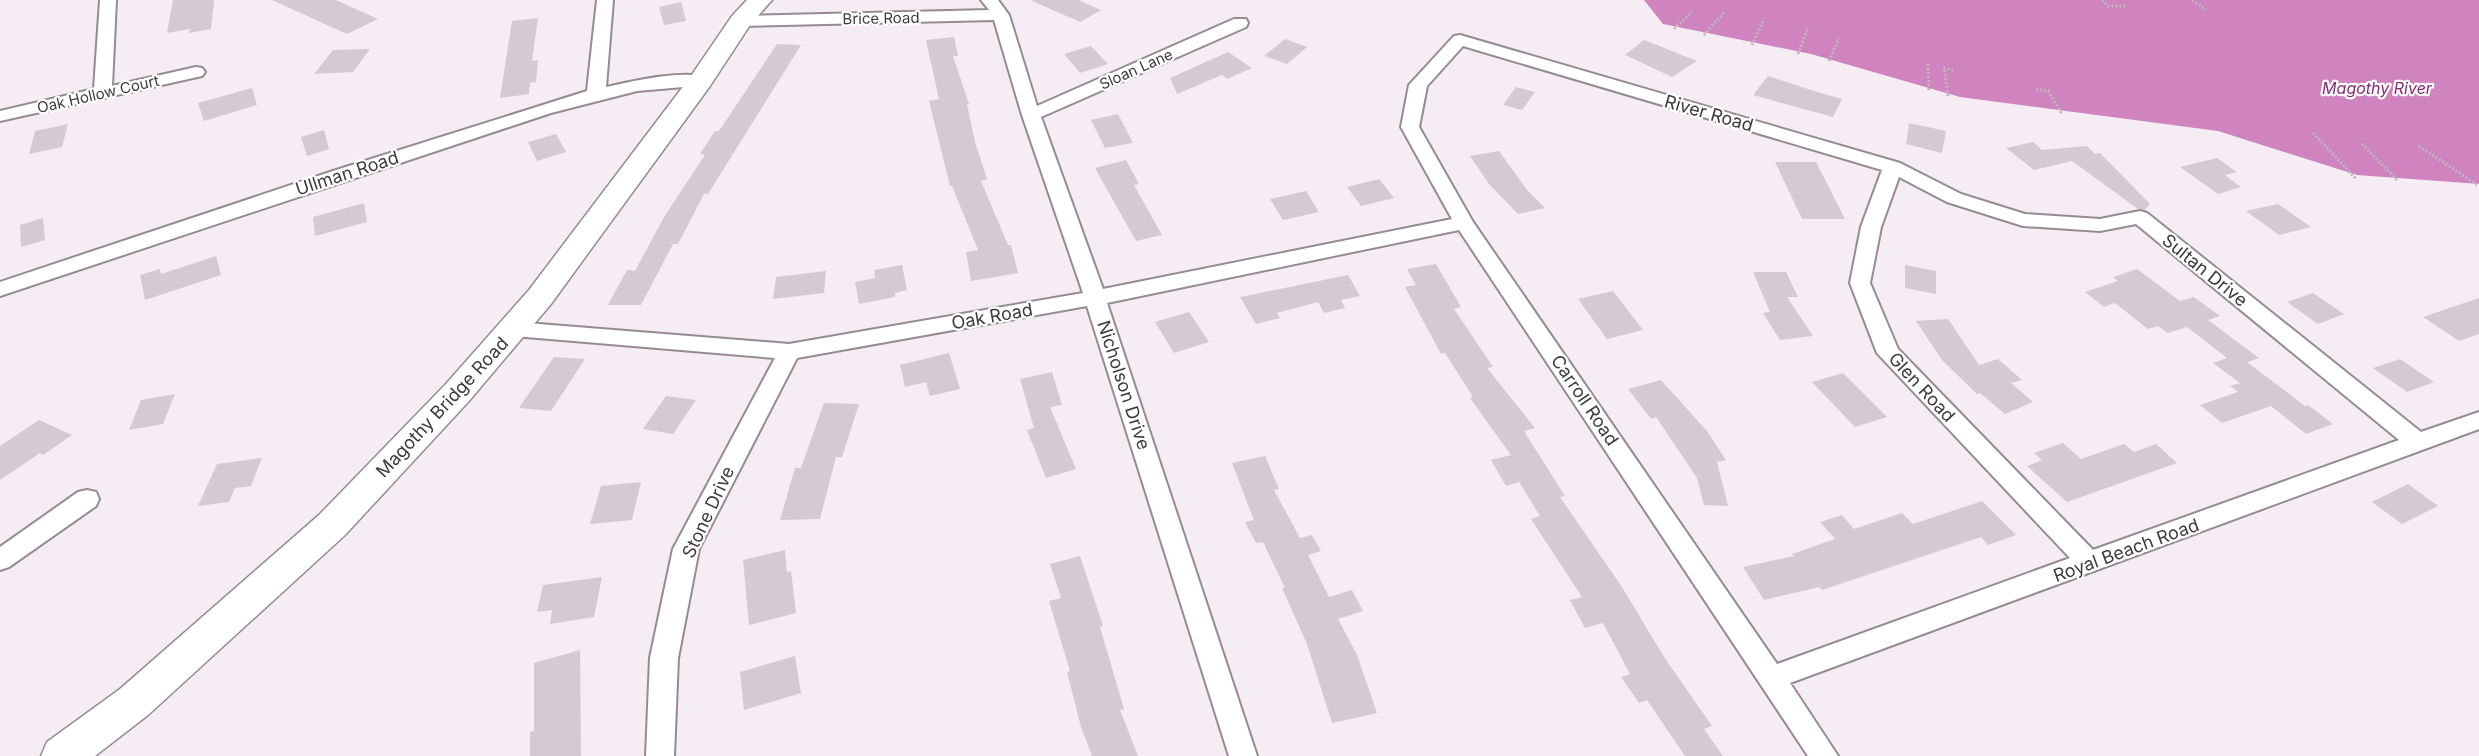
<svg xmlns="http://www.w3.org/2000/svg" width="2479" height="756" viewBox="0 0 2479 756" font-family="Inter,sans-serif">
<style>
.water{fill:#cf84bf}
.building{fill:#d4cad1}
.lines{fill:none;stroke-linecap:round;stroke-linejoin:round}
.minor-casing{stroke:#958c93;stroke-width:4}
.primary-casing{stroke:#958c93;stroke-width:3}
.path{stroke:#beb6bc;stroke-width:3;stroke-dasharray:2 2;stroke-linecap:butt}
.minor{fill:#fff;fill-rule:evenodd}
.primary{fill:#fff;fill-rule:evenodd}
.labels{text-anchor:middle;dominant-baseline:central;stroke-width:4.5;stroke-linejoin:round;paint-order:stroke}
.far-street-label{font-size:15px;fill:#3e3a3d;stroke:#fff}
.far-water-label{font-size:16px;font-style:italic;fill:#832b74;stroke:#fff}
.street-label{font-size:18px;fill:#3e3a3d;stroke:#fff}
</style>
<rect width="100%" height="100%" fill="#f6ecf3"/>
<path class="water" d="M1644,0H2479V184L2357,175L2218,131L1960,97L1811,54L1663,24Z"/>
<path class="building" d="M173,0H214L211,29L189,33L190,29L167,33Z
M272,0H336L378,19L347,34Z
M1030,0H1078L1101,10L1080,22Z
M681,2L686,21L664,25L659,7Z
M538,18L532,61L538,60L536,82L530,83L529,94L500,98L512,21Z
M954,37L958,56H953L969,104H967L975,142L987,179L981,181L1008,245H1011L1018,273L971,281L966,252L978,250L952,186H950L929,101L939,99L926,40Z
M1285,39L1307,47L1287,64L1264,56Z
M1644,40L1697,61L1672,77L1625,55Z
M777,44L801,45L708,194H704L678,244H673L641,305H608L627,270L635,271L664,217L705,155L700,154L715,131H719Z
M1091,46L1108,64L1080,73L1064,54Z
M370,49L353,72L314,74L333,50Z
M1228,52L1252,68L1227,79L1222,75L1177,94L1170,78Z
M1768,76L1814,91L1842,99L1833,117L1753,95Z
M1516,87L1535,92L1522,110L1503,105Z
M252,88L257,105L204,121L198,103Z
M1118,114L1133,143L1105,148L1091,120Z
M1909,123L1946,131L1942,153L1906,144Z
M68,124L62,147L29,154L35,131Z
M324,130L329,149L307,156L301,137Z
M556,134L566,152L537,161L528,142Z
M2033,142L2042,150L2087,146L2095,154L2100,153L2150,204L2145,210L2138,209L2072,161L2034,170L2006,148Z
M1499,151L1527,190L1545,208L1518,214L1489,184L1470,156Z
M2217,158L2237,172L2225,175L2241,187L2218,194L2180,167Z
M1126,160L1139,184L1134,185L1162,235L1136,241L1095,168Z
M1775,162H1816L1845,219H1802Z
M1379,179L1394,198L1361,206L1347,187Z
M1306,191L1319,212L1283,220L1270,199Z
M364,203L367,222L315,236L313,217Z
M2278,204L2311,227L2279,235L2246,211Z
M43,218L45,240L21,247L20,225Z
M216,256L221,275L145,300L140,275L160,269L161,274Z
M1436,264L1461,307L1454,309L1493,367L1487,368L1535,428L1524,431L1565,496L1560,497L1622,587L1664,657L1712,726L1704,729L1723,756H1685L1647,700L1639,703L1621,677L1630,674L1603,623L1585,628L1570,600L1582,597L1531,519L1540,516L1519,482L1506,486L1491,460L1511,455L1470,398L1473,397L1445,353L1441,354L1405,287L1416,285L1407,269Z
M902,265L907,290L895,293V297L859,304L855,282L875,278L874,270Z
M1905,265L1936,271V294L1905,288Z
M2137,269L2180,301L2194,297L2220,316L2208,320L2259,358L2247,362L2305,406L2308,405L2333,424L2306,434L2271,406L2222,423L2200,405L2238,392L2230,386L2240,383L2213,363L2227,358L2187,327L2168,333L2158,326L2148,329L2115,303L2104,307L2085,292L2118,281L2113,277Z
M826,271L824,293L773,299L776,277Z
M1753,272H1786L1798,297H1787L1813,336L1780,340L1763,313L1770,312Z
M1348,275L1360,296L1341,300L1345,308L1324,313L1318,302L1277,313L1280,318L1256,324L1240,297Z
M1613,291L1643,330L1607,339L1578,299Z
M2313,293L2344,314L2318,324L2287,302Z
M2479,298V334L2459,341L2423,317Z
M1189,312L1209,342L1174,353L1155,322Z
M1948,319L1979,365L1998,359L2022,380L2011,383L2033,402L2005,414L1980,393L1977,394L1942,360L1916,321Z
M949,353L960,389L930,396L926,382L905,387L900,365Z
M554,357L585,359L551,411L519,408Z
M2400,359L2434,382L2407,392L2373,368Z
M1052,372L1062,405L1050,407L1076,469L1046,478L1027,430L1034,428L1020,379Z
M1843,373L1887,417L1855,427L1812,382Z
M1661,380L1707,431L1726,460L1717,462L1728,506L1704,505L1697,478L1656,417L1651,419L1628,389Z
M175,394L163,424L129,430L141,400Z
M666,396L696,400L673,434L643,429Z
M824,403L859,404L842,457H836L820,519L780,520L795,468H801Z
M39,420L72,435L43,455L40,453L0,480V446Z
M2063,443L2081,459L2124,444L2134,452L2156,444L2177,463L2067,502L2027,466L2042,460L2034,453Z
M1265,456L1279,489L1274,490L1300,538L1312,535L1321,551L1308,555L1329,597L1352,590L1363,611L1338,619L1357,655L1377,713L1332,723L1307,644L1282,588H1285L1263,542L1256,543L1245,522L1254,520L1232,463Z
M262,458L251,486L235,488L229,502L198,506L217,464Z
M641,482L632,520L590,524L601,486Z
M2408,484L2438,506L2402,524L2372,502Z
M1982,501L2016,535L1988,545L1981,537L1822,590L1819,587L1764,600L1743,567L1794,556L1792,554L1835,539L1820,522L1842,515L1854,529L1902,513L1913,524Z
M785,550L787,572L791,571L796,613L749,625L743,560Z
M1080,556L1103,626L1100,627L1124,709L1120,710L1138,756H1092L1081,727L1067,672L1070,671L1049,601L1061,598L1050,564Z
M602,577L594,617L550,624L552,610L537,612L543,585Z
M580,650L581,756H530V732L534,731V663Z
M795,656L801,693L744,710L740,672Z"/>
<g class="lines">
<g class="minor-casing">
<path id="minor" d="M100,0H116L112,86L196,67L202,68L205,72L202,76L0,121V111L94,89Z
M597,0H613L606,87C634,81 679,70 707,77L710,81L707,85L637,91L551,113L0,296V282L333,171L587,91Z
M981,0H998L1009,15L1037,106L1234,19H1246L1248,23L1246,27L1041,117L1103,289L1452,219L1401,127L1409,85L1454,36L1460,35L1900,163L1961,194L2025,214L2100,219L2140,211L2147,213L2421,432L2479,412V429L1790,683L1838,756H1808L1459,230L1107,303L1257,756H1229L1087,306L797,358L699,549L678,658L674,756H646L650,658L673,549L775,358L514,336L506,334L503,329L506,324L514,322L789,344L1083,293L1022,115L994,20L741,26L733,21L741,16L989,10ZM1463,46L1882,170L1861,227L1850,283L1877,353L2070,558L1777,664L1473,222L1419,127L1427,86ZM1899,177L1947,202L2023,226L2100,231L2136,224L2399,440L2093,550L1898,349L1870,283L1881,227Z
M87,490L96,492L99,499L96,506L9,567L0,570V547L78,492Z"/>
</g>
<g class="primary-casing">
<path id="primary" d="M747,0H772L750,25L710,86L551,304L469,401L345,535L148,715L95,756H41L47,742L120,689L319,515L445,385L529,290L691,76L732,16Z"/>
</g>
<path class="path" d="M2102,0L2108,6H2125
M2192,0L2206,10
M1674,29L1692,12
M1704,35L1725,11
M1752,45L1763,21
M1798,54L1808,27
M1829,61L1839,38
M1928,64L1929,91
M2036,89L2048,91L2062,114
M1948,96L1944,68L1953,70
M2313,133L2356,179
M2362,144L2398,181
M2419,146L2479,186"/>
<use href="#minor" class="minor"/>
<use href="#primary" class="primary"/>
</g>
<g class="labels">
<g class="far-street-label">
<text transform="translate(881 18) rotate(-1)">Brice Road</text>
<text transform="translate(1136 69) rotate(-24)">Sloan Lane</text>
<text transform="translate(98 94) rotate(-13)">Oak Hollow Court</text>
</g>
<g class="far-water-label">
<text x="2377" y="88">Magothy River</text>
</g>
<g class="street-label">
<text transform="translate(1709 113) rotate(16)">River Road</text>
<text transform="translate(347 173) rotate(-18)">Ullman Road</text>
<text transform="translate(2205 270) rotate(39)">Sultan Drive</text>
<text transform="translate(992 316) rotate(-10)">Oak Road</text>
<text transform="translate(1124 385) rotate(72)">Nicholson Drive</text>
<text transform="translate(1922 387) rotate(47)">Glen Road</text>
<text transform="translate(1585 400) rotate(56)">Carroll Road</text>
<text transform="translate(442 407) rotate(-47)">Magothy Bridge Road</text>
<text transform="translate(708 512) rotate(-65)">Stone Drive</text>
<text transform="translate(2126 550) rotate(-20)">Royal Beach Road</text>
</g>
</g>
</svg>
